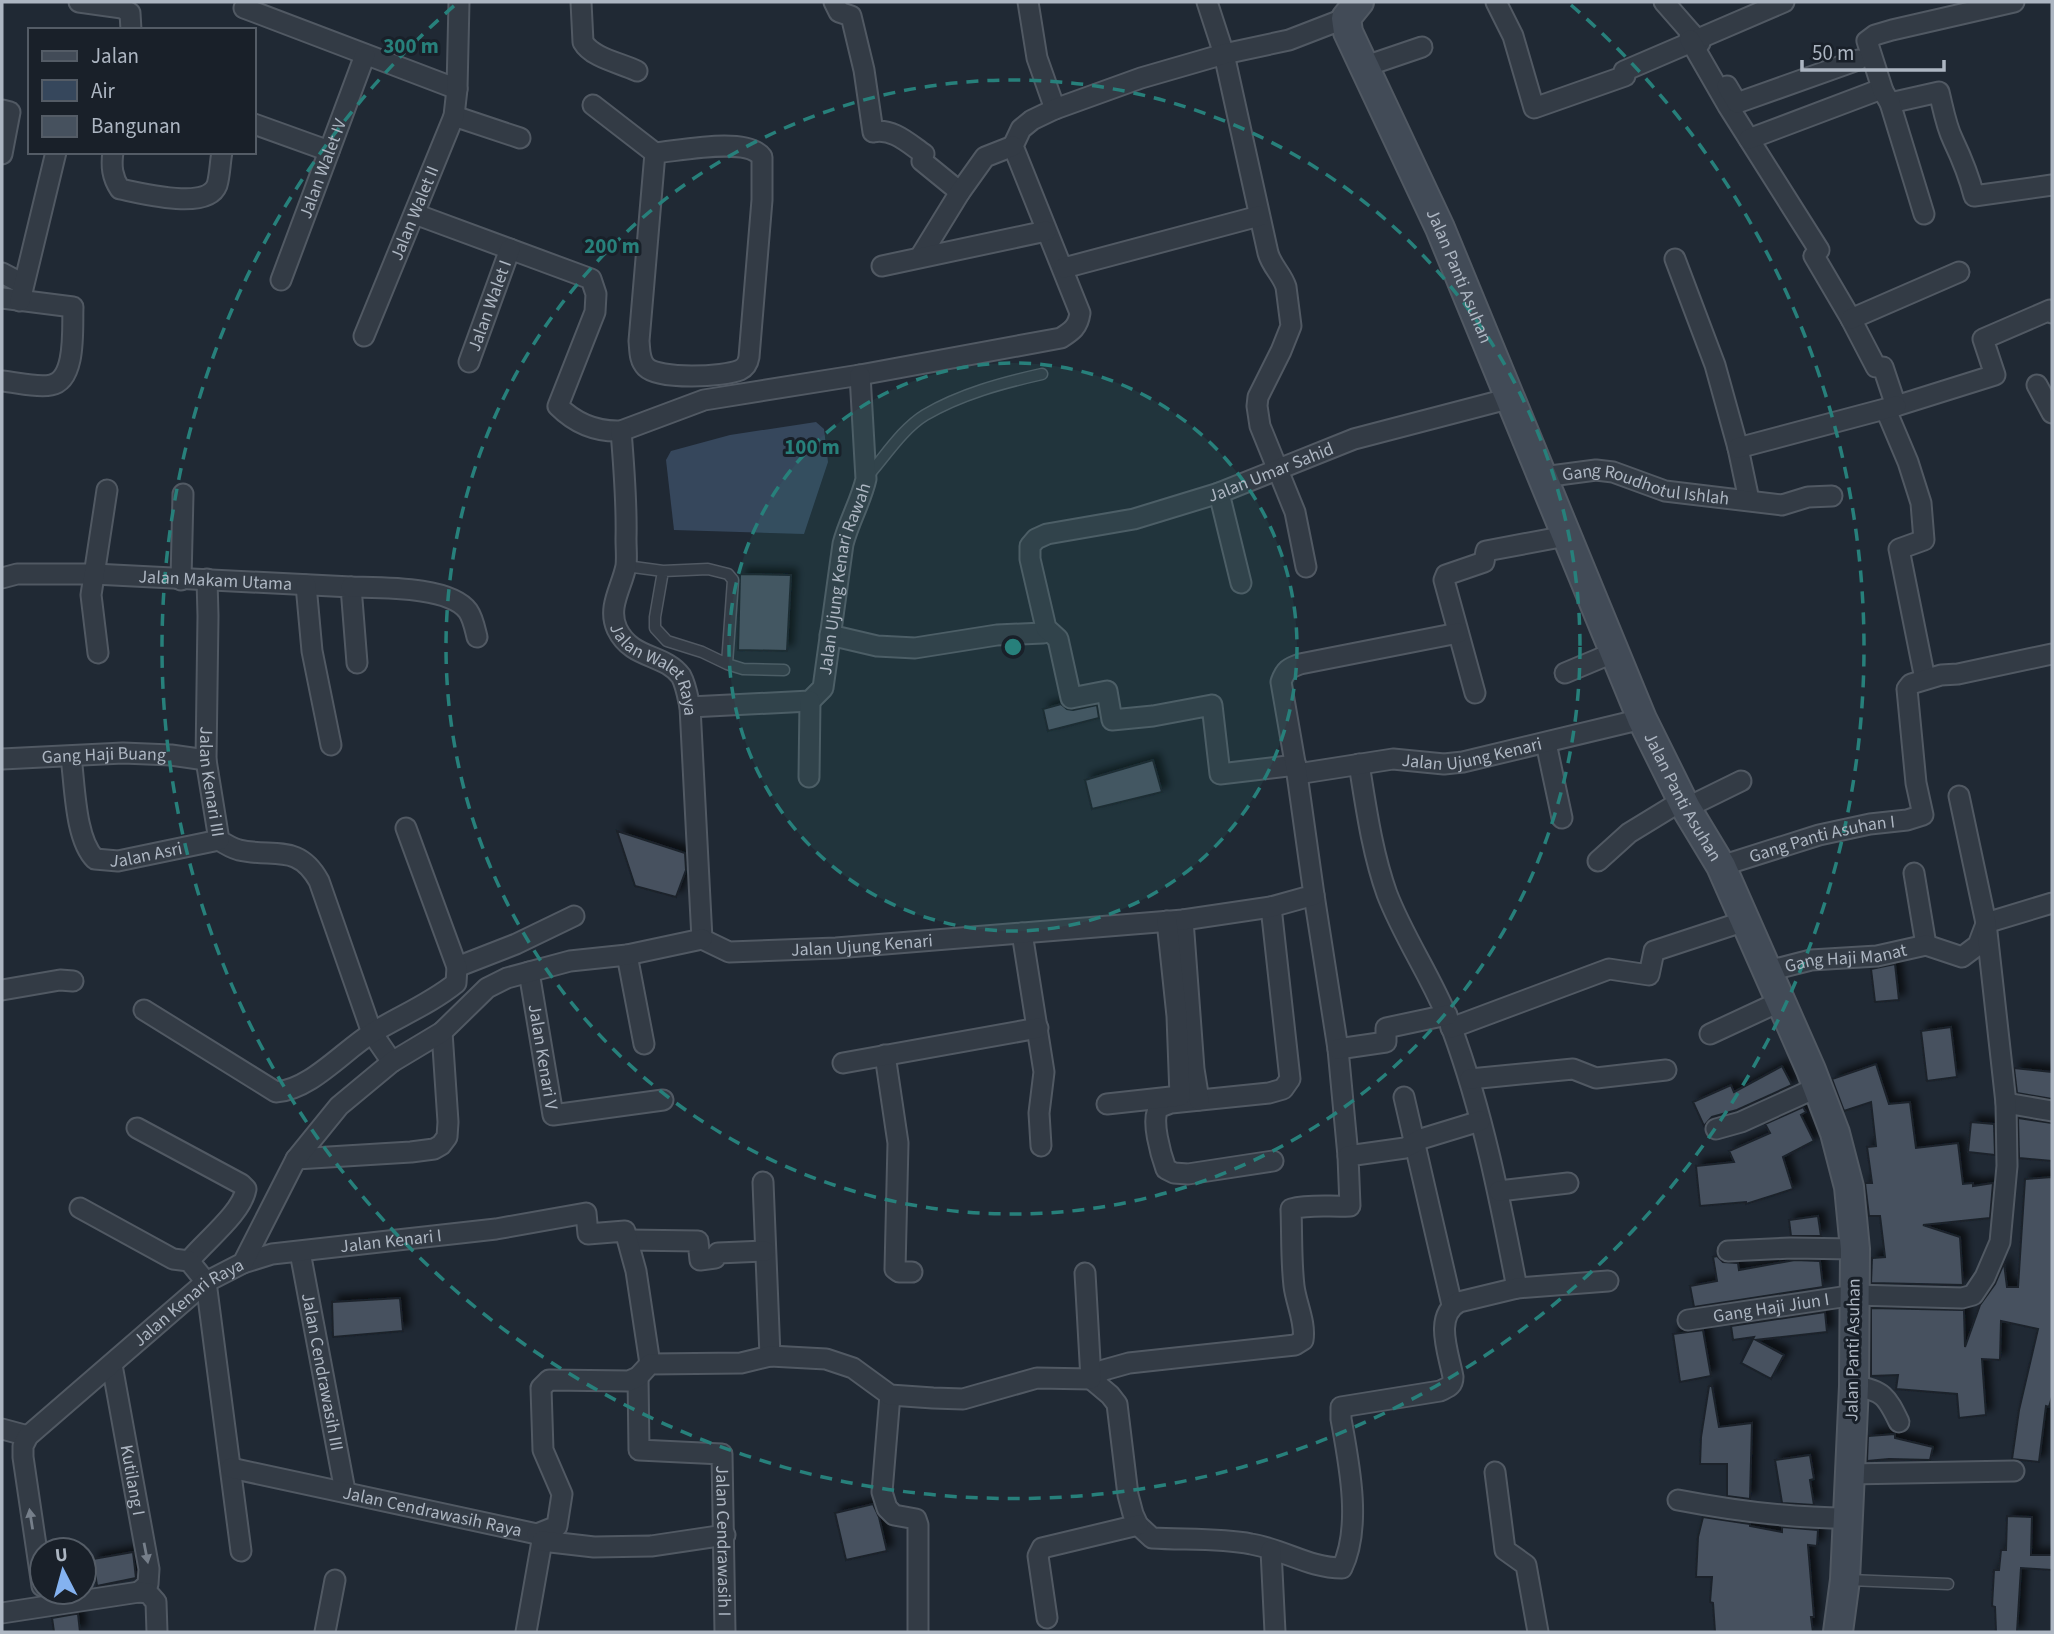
<svg xmlns="http://www.w3.org/2000/svg" width="2054" height="1634" viewBox="0 0 2054 1634" font-family="'Source Sans 3',sans-serif">
<style>
.water{fill:#36475c}
.building{fill:#46515e;stroke:#1b222b;stroke-width:2;filter:url(#shadow)}
.lines{fill:none;stroke-linecap:round;stroke-linejoin:round}
.lane-casing{stroke:#515963;stroke-width:13}
.street-casing{stroke:#515963;stroke-width:23}
.secondary-casing{stroke:#515963;stroke-width:32}
.lane{stroke:#333b45;stroke-width:10}
.street{stroke:#333b45;stroke-width:19}
.secondary{stroke:#424b57;stroke-width:28}
.oneway{fill:#767f8a}
.ring{fill:none;stroke:#27807b;stroke-width:3.5;stroke-dasharray:12 9}
.labels{text-anchor:middle;dominant-baseline:central;stroke-width:6;stroke-linejoin:round;paint-order:stroke}
.street-label{font-size:18px;fill:#adb6c2;stroke:#192029}
.centre{fill:#27807b;stroke:#192029;stroke-width:3.5}
.ring-label{font-size:21px;text-anchor:middle;font-weight:bold;fill:#27807b;stroke:#192029;stroke-width:6;stroke-linejoin:round;paint-order:stroke}
</style>
<defs>
<filter id="shadow"><feDropShadow dx="6" dy="-6" stdDeviation="3.5" flood-color="#0009"/></filter>
</defs>
<rect width="100%" height="100%" fill="#202934"/>
<path class="water" d="M816,422L824,429L828,462L804,534L674,530L666,460L671,451L730,435Z"/>
<path class="building" d="M740,574L791,575L787,651L738,650Z
M1061,704L1067,709L1073,710L1097,705L1099,718L1048,731L1043,709Z
M1153,760L1162,792L1092,809L1085,780Z
M617,831L685,853L686,870L676,897L635,886Z
M1895,964L1899,1000L1875,1002L1871,969Z
M1951,1027L1957,1077L1927,1081L1921,1031Z
M1876,1064L1889,1104L1910,1102L1916,1148L1958,1143L1963,1184L1973,1183V1186L1993,1183L1990,1218L1923,1225L1960,1237L1963,1285L1871,1283L1872,1258L1885,1257L1880,1216H1869L1865,1183H1872L1867,1147L1876,1146L1871,1102L1844,1111L1832,1079Z
M1782,1066L1792,1085L1737,1110L1712,1117L1704,1126L1693,1102L1731,1085L1734,1092Z
M2014,1068L2052,1072V1099L2017,1093Z
M1803,1107L1806,1112L1801,1115L1814,1141L1783,1157L1793,1189L1746,1204V1202L1700,1206L1696,1166L1734,1162L1729,1151L1770,1133L1765,1124Z
M2018,1118L2052,1123V1161L2019,1158Z
M1971,1122L1994,1124L1995,1155L1968,1152Z
M2052,1177V1397L2049,1407L2046,1406L2039,1462L2012,1459L2019,1410L2038,1329L2001,1321L2000,1360L1982,1359L1986,1415L1959,1418L1957,1394L1896,1389L1898,1375L1871,1376V1308L1964,1310L1965,1347L1980,1305L1995,1284L2004,1263L2007,1287H2018L2025,1179Z
M1818,1216L1821,1236H1791L1789,1220Z
M1717,1256L1723,1262L1738,1263L1739,1270L1795,1260L1820,1261L1823,1287L1694,1307L1690,1286L1717,1281L1713,1257Z
M400,1298L403,1331L333,1337L332,1302Z
M1825,1312L1827,1332L1756,1340L1784,1355L1771,1379L1741,1363L1754,1337L1733,1340L1731,1326Z
M1703,1330L1711,1376L1680,1382L1673,1334Z
M1709,1386H1712L1719,1427L1752,1423L1750,1499L1727,1496V1464H1700L1701,1437Z
M1895,1434V1438L1933,1447L1930,1460L1889,1459L1867,1461L1868,1436Z
M1810,1455L1814,1479L1810,1480L1814,1505L1782,1503L1775,1460Z
M873,1504L879,1517L887,1551L846,1560L835,1513Z
M2007,1516L2032,1517L2031,1555H2052V1570L2021,1568L2017,1632H1996L1995,1607L1992,1606L1994,1570H1999L2001,1550H2006Z
M1703,1517L1750,1524V1526L1782,1532V1527L1818,1530L1817,1546L1808,1545L1814,1617H1811L1813,1632H1715L1713,1603L1710,1602L1712,1577H1696L1698,1537Z
M133,1552L136,1578L97,1586L93,1559Z
M75,1614H78L80,1632H54L52,1618Z"/>
<g class="lines">
<g class="lane-casing">
<path id="lane" d="M866,478C884,458 902,429 925,415C961,394 1002,383 1042,374
M626,566L663,571L708,569L728,574L733,580L727,664L702,652L667,641L655,628V617L663,571
M727,664L743,669L784,670
M1849,1580L1948,1584"/>
</g>
<g class="street-casing">
<g id="street">
<path d="M79,2L122,8L130,13L131,30"/>
<path d="M581,2L583,42C592,58 621,63 637,71"/>
<path d="M834,2L839,12L851,16L852,20L864,70L873,132C893,128 908,143 924,154L922,161L960,192"/>
<path d="M1028,2L1037,58L1055,109"/>
<path d="M1207,2L1224,54L1268,253C1272,267 1282,274 1286,287L1291,326L1281,351L1258,397L1257,406L1260,426L1295,512L1306,567"/>
<path d="M1496,2L1513,36L1534,108L1625,76L1624,71L1687,44L1691,33"/>
<path d="M1664,2L1700,43"/>
<path d="M244,8L457,89"/>
<path d="M1698,39L1784,2"/>
<path d="M1690,40L1728,106L1819,250L1814,256L1851,319L1876,367H1883L1896,406L1995,375L1983,339L2050,310L2052,313"/>
<path d="M1366,66L1422,47"/>
<path d="M1727,86L1737,103L1858,60"/>
<path d="M1890,103L1939,92C1943,108 1946,126 1953,140C1962,159 1969,176 1974,196L2052,185"/>
<path d="M593,105L655,153C679,151 747,136 762,157V200L749,357C748,363 746,367 740,370C724,377 659,380 646,367C639,360 640,350 639,341L655,153"/>
<path d="M2,110L10,112L2,154"/>
<path d="M454,116L520,138"/>
<path d="M254,124L329,151"/>
<path d="M1749,139L1876,91H1883"/>
<path d="M113,152C111,166 112,177 120,189C142,193 207,211 217,185C220,175 220,162 222,152"/>
<path d="M415,214L591,279L596,294L595,312L558,406C575,423 597,432 621,431L704,400L860,375L1061,338C1072,331 1078,327 1080,313L1013,146L1021,129L1032,120L1055,109L1141,78L1224,54L1289,40L1346,18"/>
<path d="M1924,214L1890,103L1883,91L1867,41L1875,35L1892,30L2014,2"/>
<path d="M920,257L960,192L985,157L1013,146"/>
<path d="M1675,259L1715,365L1738,448L1749,500"/>
<path d="M882,266L1046,231"/>
<path d="M1064,268L1259,216"/>
<path d="M2,273L23,284"/>
<path id="s1" d="M281,280L365,55"/>
<path d="M2,298L73,307C72,327 77,380 51,385C36,388 16,382 2,381"/>
<path d="M20,301L56,152"/>
<path d="M1851,319L1959,272"/>
<path id="s2" d="M364,336L454,116L457,89L459,2"/>
<path id="s3" d="M469,362L510,249"/>
<path d="M2037,385L2052,413"/>
<path d="M1886,410L1908,462L1921,503L1924,540L1899,549L1925,679"/>
<path id="s4" d="M621,431C624,467 627,503 626,539C626,548 627,558 626,566C622,587 607,607 617,629C632,660 664,653 681,676C686,685 688,698 690,707L702,939"/>
<path d="M1738,448L1896,406"/>
<path id="s5" d="M1543,477L1596,470L1613,472L1665,491L1782,505L1808,497L1832,496"/>
<path d="M1219,493L1241,583"/>
<path id="s6" d="M2,578L17,574H94L351,587L357,663"/>
<path id="s7" d="M207,579L208,616L206,760L219,840C225,844 232,848 239,850C274,858 298,843 319,881L372,1033L392,1062"/>
<path d="M181,580L183,494"/>
<path d="M306,585L312,651L331,745"/>
<path d="M351,587C380,588 450,586 468,611C473,618 475,629 477,637"/>
<path d="M830,635L877,646L915,648L997,635L1043,633L1046,628"/>
<path d="M98,653L91,595L107,490"/>
<path d="M1565,673L1615,652"/>
<path d="M1475,693L1444,580L1446,575L1484,562L1486,551L1566,536"/>
<path id="s8" d="M690,707L810,701L823,688L843,544C849,521 861,501 866,479L860,375"/>
<path d="M1546,743L1562,818"/>
<path id="s9" d="M71,757C75,786 75,839 95,859L118,861L219,840"/>
<path id="s10" d="M2,759L123,753L171,755L206,760"/>
<path d="M1359,764C1366,807 1372,852 1387,894C1405,941 1435,982 1452,1029C1483,1113 1500,1200 1517,1288"/>
<path id="s11" d="M1296,765L1220,774L1212,705L1153,716L1112,720L1107,691L1071,698L1058,639L1046,628L1030,559V546L1036,539L1047,534L1134,519L1219,493L1354,439L1511,398"/>
<path id="s12" d="M1297,774L1393,759L1444,764L1463,762L1642,719"/>
<path d="M809,777L810,701"/>
<path d="M1686,808L1741,781"/>
<path d="M1598,861L1629,833L1683,800"/>
<path id="s13" d="M1721,866L1819,835L1870,824L1907,820L1923,815L1916,783L1907,689L1911,684L1941,675L1958,674L2052,654"/>
<path d="M1914,873L1926,945"/>
<path d="M1314,895L1338,1049L1348,1156"/>
<path d="M1271,907L1290,1079L1283,1089L1269,1093L1171,1103C1170,1103 1161,1107 1160,1107C1149,1116 1162,1158 1166,1169L1174,1173L1188,1174L1273,1161"/>
<path d="M1183,920L1194,1069L1199,1100"/>
<path d="M1986,923L2052,903"/>
<path d="M1022,933L1044,1072L1039,1113L1041,1146"/>
<path id="s14" d="M702,939L729,952L836,948L1183,920L1271,907L1314,895L1297,774L1281,682C1285,670 1289,668 1300,664L1458,633"/>
<path d="M627,955L644,1044"/>
<path d="M457,967L516,944L574,916"/>
<path id="s15" d="M1768,971L1811,960L1877,956L1926,945L1962,957L1978,945L1986,924"/>
<path id="s16" d="M529,972L553,1115L663,1100"/>
<path d="M2,990L60,980L73,981"/>
<path d="M144,1010L276,1092C310,1090 343,1051 372,1033C400,1016 430,1004 456,983L457,967L406,828"/>
<path d="M1451,1028L1609,969L1649,975L1654,951L1745,921"/>
<path d="M1710,1034L1781,1001"/>
<path d="M1338,1049L1386,1042V1028L1447,1015"/>
<path d="M885,1055L898,1143L895,1269L899,1272H912"/>
<path d="M843,1063L1038,1028"/>
<path d="M1470,1079L1573,1069L1596,1078L1666,1070"/>
<path d="M1404,1097L1452,1305"/>
<path d="M2006,1103L2052,1111"/>
<path d="M1107,1104L1180,1096L1177,1016L1167,921"/>
<path d="M1480,1121L1421,1139L1405,1148L1348,1156L1350,1206C1330,1207 1310,1204 1291,1209C1292,1235 1291,1260 1294,1286C1296,1303 1306,1323 1303,1340L1295,1345L1129,1363L1104,1370L1091,1379L1110,1395L1117,1404L1128,1495L1133,1514L1138,1525L1152,1538C1184,1540 1220,1538 1251,1544C1283,1549 1309,1568 1342,1568C1362,1527 1349,1463 1341,1419V1407L1440,1391C1448,1387 1453,1386 1453,1377C1449,1354 1433,1316 1459,1302L1517,1288L1608,1281"/>
<path d="M137,1128L241,1184L246,1189C242,1213 205,1241 189,1261"/>
<path d="M1716,1129L1741,1122L1818,1087"/>
<path d="M296,1159L411,1152L434,1149L441,1145L447,1137L448,1122L442,1032"/>
<path d="M763,1182L770,1356"/>
<path d="M1499,1191L1568,1183"/>
<path d="M80,1208L173,1259L189,1261L206,1282L241,1551"/>
<path d="M628,1240L698,1241L700,1260L715,1258L718,1253L765,1251"/>
<path d="M1728,1251L1791,1248L1855,1249"/>
<path id="s17" d="M300,1252L345,1491"/>
<path id="s18" d="M243,1263L272,1254L496,1229L586,1213L588,1234L625,1231L636,1271L650,1364"/>
<path id="s19" d="M1688,1320L1855,1295L1962,1298L1973,1295L1985,1277L2000,1242L2007,1166L2006,1103L1986,923L1959,796"/>
<path id="s20" d="M112,1365L149,1569L148,1584L139,1592"/>
<path id="s21" d="M638,1377L639,1450L722,1454L725,1632"/>
<path d="M1854,1386C1883,1390 1887,1397 1899,1422"/>
<path d="M890,1395L882,1492L887,1508L894,1515L916,1519L918,1525V1632"/>
<path d="M2,1429L28,1436"/>
<path id="s22" d="M231,1468L537,1534L542,1541L526,1632"/>
<path d="M1495,1472L1505,1550L1526,1565L1538,1632"/>
<path d="M1849,1474L2014,1471"/>
<path d="M1678,1500C1735,1511 1789,1518 1847,1518"/>
<path d="M537,1534L557,1526L562,1494L543,1450L541,1388L549,1380L629,1381L638,1377L650,1364L741,1363L770,1356L826,1359L853,1368L890,1395L933,1398L963,1399L1037,1378L1091,1379L1085,1273"/>
<path d="M542,1541L594,1547L651,1546L725,1535"/>
<path d="M1271,1550L1275,1632"/>
<path id="s23" d="M42,1586L23,1457V1446L28,1436L206,1282L243,1263L296,1159L339,1106L392,1062L442,1032L487,988L507,978L570,961L627,955L702,939"/>
<path d="M2,1613L139,1592L148,1593L156,1602L157,1632"/>
<path d="M1047,1618L1038,1556L1042,1548L1138,1525"/>
<path d="M325,1632L335,1580"/>
</g>
</g>
<g class="secondary-casing">
<g id="secondary">
<path id="s24" d="M1359,2L1346,18L1348,32L1440,228L1642,719L1686,808L1721,866L1811,1070L1835,1133L1849,1187L1855,1249L1854,1386L1845,1580L1838,1632"/>
</g>
</g>
<use href="#lane" class="lane"/>
<use href="#street" class="street"/>
<use href="#secondary" class="secondary"/>
</g>
<defs><path id="oneway-solid" d="M-6-.8H1V-3.2L6.5 0L1 3.2V.8H-6Z" transform="scale(1.75)"/></defs>
<g class="oneway">
<use href="#oneway-solid" transform="translate(31 1519) rotate(-99)"/>
<use href="#oneway-solid" transform="translate(146 1553) rotate(79)"/>
</g>
<circle cx="1013" cy="647" r="284" fill="#27807b" fill-opacity=".12"/>
<g class="ring">
<circle cx="1013" cy="647" r="284"/>
<circle cx="1013" cy="647" r="567"/>
<path d="M1571 5A851 851 0 1 1 455 5"/>
</g>
<g class="labels">
<g class="street-label">
<text stroke="none"><textPath href="#s1" startOffset="119">Jalan Walet IV</textPath></text>
<text stroke="none"><textPath href="#s2" startOffset="133">Jalan Walet II</textPath></text>
<text stroke="none"><textPath href="#s24" startOffset="303">Jalan Panti Asuhan</textPath></text>
<text stroke="none"><textPath href="#s3" startOffset="60">Jalan Walet I</textPath></text>
<text stroke="none"><textPath href="#s11" startOffset="728">Jalan Umar Sahid</textPath></text>
<text stroke="none"><textPath href="#s5" startOffset="105">Gang Roudhotul Ishlah</textPath></text>
<text stroke="none"><textPath href="#s8" startOffset="250">Jalan Ujung Kenari Rawah</textPath></text>
<text stroke="none"><textPath href="#s6" startOffset="214">Jalan Makam Utama</textPath></text>
<text stroke="none"><textPath href="#s4" startOffset="259">Jalan Walet Raya</textPath></text>
<text stroke="none"><textPath href="#s12" startOffset="177">Jalan Ujung Kenari</textPath></text>
<text stroke="none"><textPath href="#s10" startOffset="102">Gang Haji Buang</textPath></text>
<text stroke="none"><textPath href="#s7" startOffset="203">Jalan Kenari III</textPath></text>
<text stroke="none"><textPath href="#s24" startOffset="870">Jalan Panti Asuhan</textPath></text>
<text stroke="none"><textPath href="#s13" startOffset="105">Gang Panti Asuhan I</textPath></text>
<text stroke="none"><textPath href="#s9" startOffset="158">Jalan Asri</textPath></text>
<text stroke="none"><textPath href="#s14" startOffset="163">Jalan Ujung Kenari</textPath></text>
<text stroke="none"><textPath href="#s15" startOffset="79">Gang Haji Manat</textPath></text>
<text stroke="none"><textPath href="#s16" startOffset="86">Jalan Kenari V</textPath></text>
<text stroke="none"><textPath href="#s18" startOffset="150">Jalan Kenari I</textPath></text>
<text stroke="none"><textPath href="#s23" startOffset="362">Jalan Kenari Raya</textPath></text>
<text stroke="none"><textPath href="#s19" startOffset="84">Gang Haji Jiun I</textPath></text>
<text transform="translate(1853 1350) rotate(-89)">Jalan Panti Asuhan</text>
<text stroke="none"><textPath href="#s17" startOffset="122">Jalan Cendrawasih III</textPath></text>
<text stroke="none"><textPath href="#s20" startOffset="117">Kutilang I</textPath></text>
<text stroke="none"><textPath href="#s22" startOffset="206">Jalan Cendrawasih Raya</textPath></text>
<text stroke="none"><textPath href="#s21" startOffset="243">Jalan Cendrawasih I</textPath></text>
</g>
</g>
<circle cx="1013" cy="647" r="10" class="centre"/>
<g class="ring-label">
<text x="411" y="53">300 m</text>
<text x="612" y="253">200 m</text>
<text x="812" y="454">100 m</text>
</g>
<rect width="2054" height="1634" fill="none" stroke="#adb6c2" stroke-width="7"/>
<rect x="28" y="28" width="228" height="126" fill="#192029" stroke="#545c66" stroke-width="2"/>
<rect x="42" y="51" width="35" height="10" fill="#424b57" stroke="#545c66" stroke-width="2"/>
<text x="91" y="63" font-size="21" fill="#adb6c2">Jalan</text>
<rect x="42" y="80" width="35" height="21" fill="#36475c" stroke="#545c66" stroke-width="2"/>
<text x="91" y="98" font-size="21" fill="#adb6c2">Air</text>
<rect x="42" y="116" width="35" height="21" fill="#46515e" stroke="#545c66" stroke-width="2"/>
<text x="91" y="133" font-size="21" fill="#adb6c2">Bangunan</text>
<g transform="translate(63 1571) rotate(354)"><circle r="33" fill="#192029" stroke="#545c66" stroke-width="2"/>
<path d="M0-5L12 26L0 18L-12 26Z" fill="#84b2f0"/>
<text y="-10" font-size="19" font-weight="bold" text-anchor="middle" fill="#adb6c2">U</text>
</g>
<path d="M1802 60v10h142v-10" fill="none" stroke="#adb6c2" stroke-width="3.5"/>
<text x="1812" y="60" font-size="21" fill="#adb6c2" stroke="#192029" stroke-width="5" paint-order="stroke">50 m</text>
</svg>
